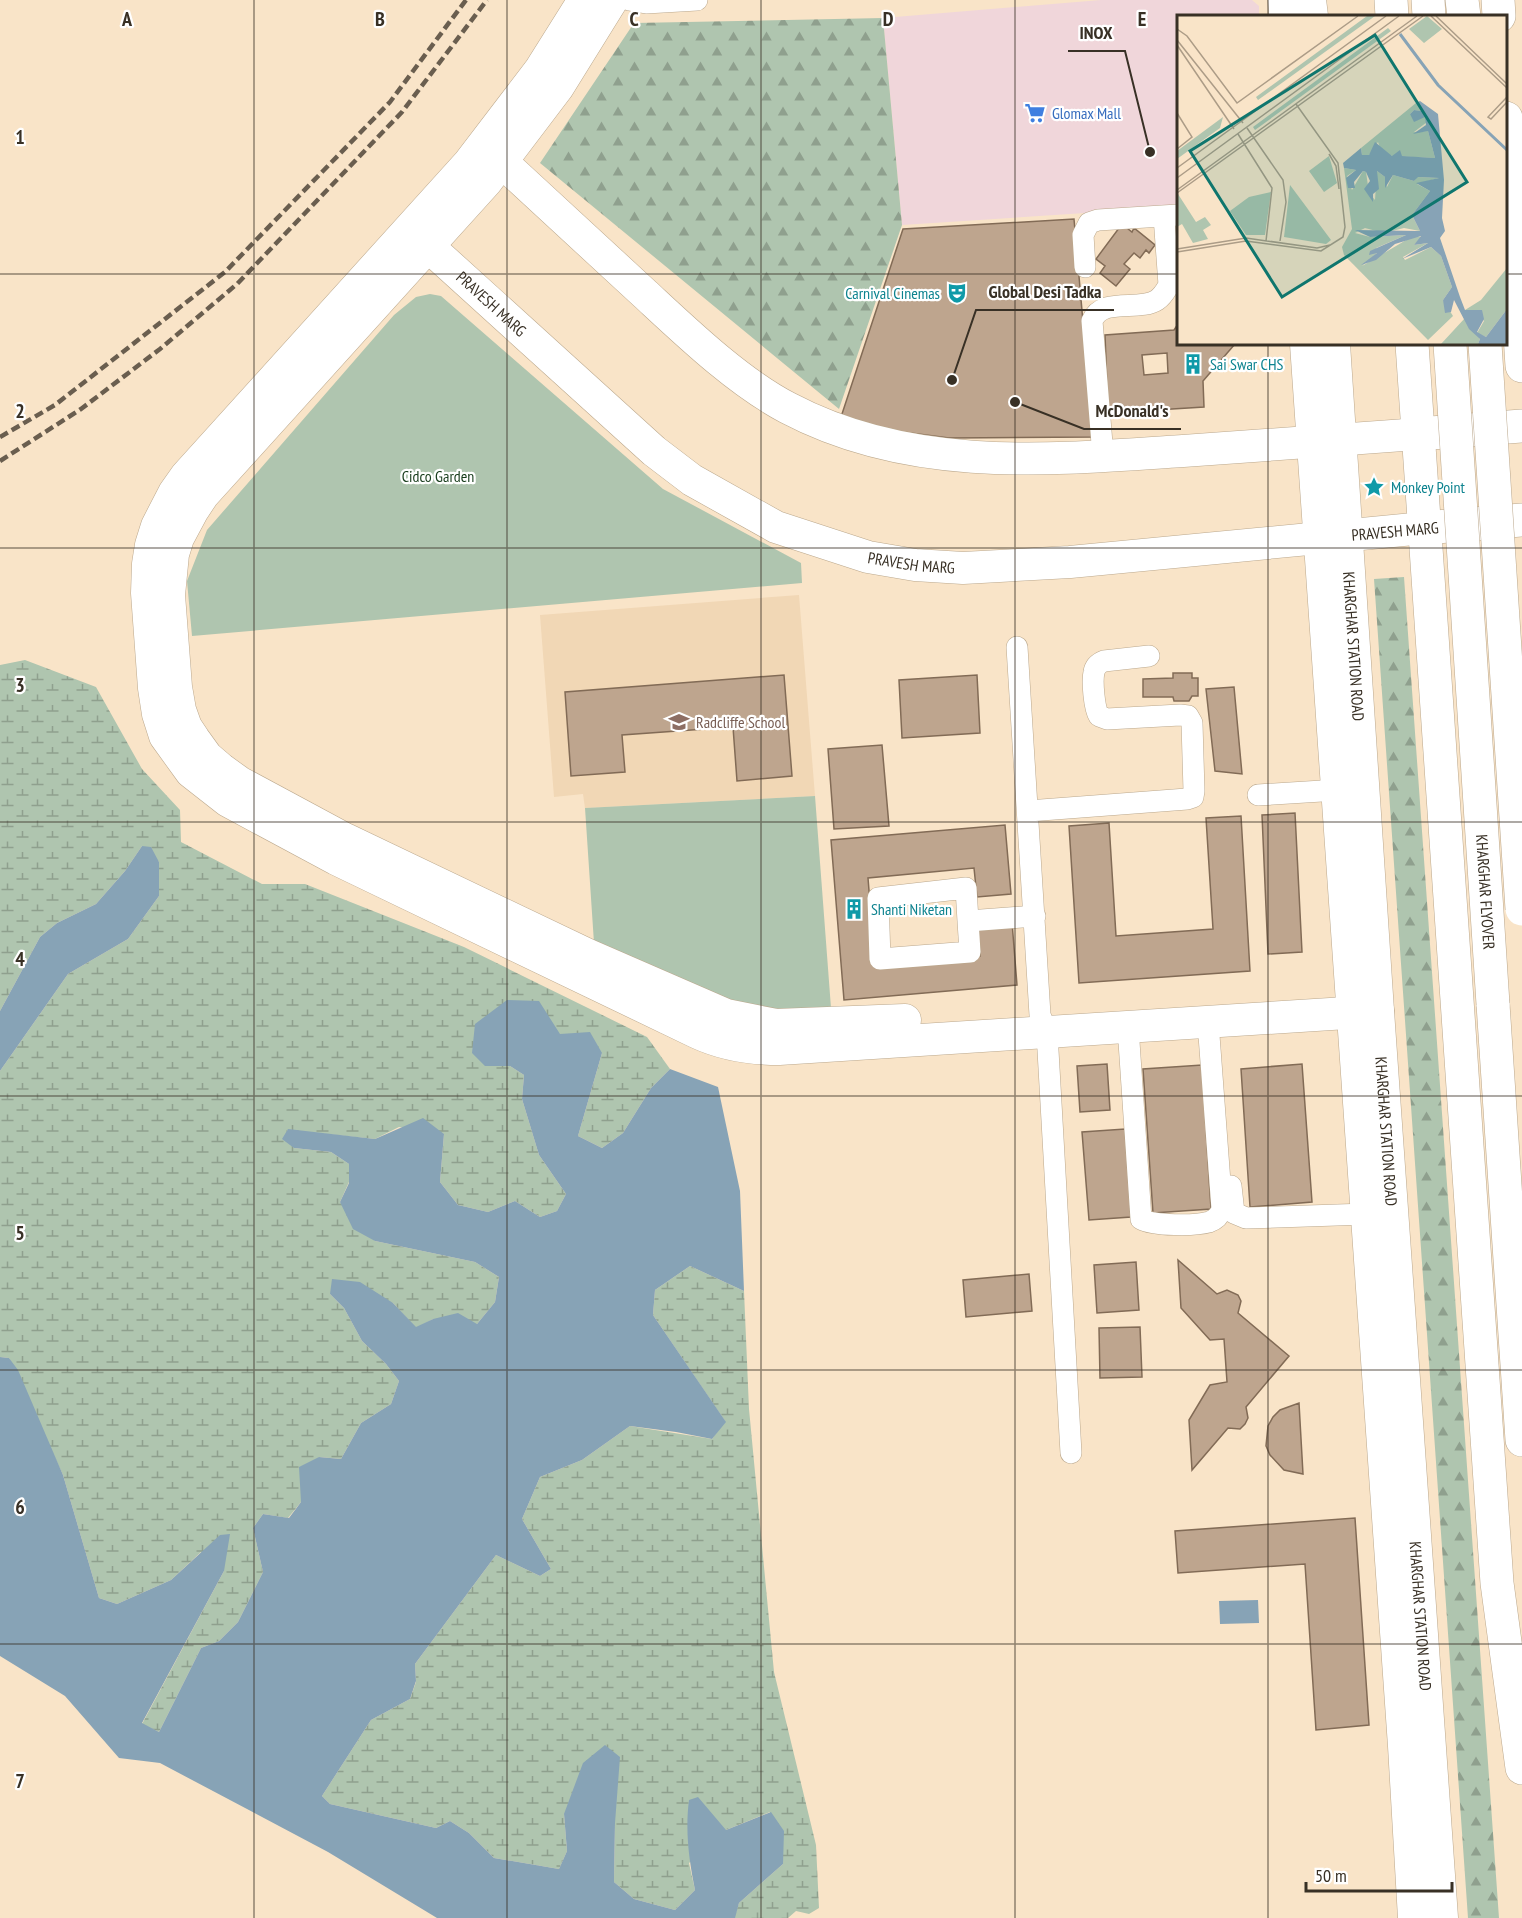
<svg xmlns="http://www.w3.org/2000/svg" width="1522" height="1918" viewBox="0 0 1522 1918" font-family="'PT Sans Narrow',sans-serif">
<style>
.commercial{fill:#f0d6da}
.built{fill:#f1d7b5}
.forest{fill:url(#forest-firs)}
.wetland{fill:url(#wetland-marsh)}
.park{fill:#afc5af}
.water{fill:#87a3b6}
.building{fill:#bea58e;stroke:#826b56;stroke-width:1.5;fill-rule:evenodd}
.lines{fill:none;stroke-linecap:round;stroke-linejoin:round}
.street-casing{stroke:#bba88d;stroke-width:22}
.secondary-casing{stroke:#bba88d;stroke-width:33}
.primary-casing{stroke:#bba88d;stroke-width:34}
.highway-casing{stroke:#bba88d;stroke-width:34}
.street{stroke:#fff;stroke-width:21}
.secondary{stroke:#fff;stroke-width:32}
.primary{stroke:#fff;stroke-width:33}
.highway{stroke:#fff;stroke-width:33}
.rail{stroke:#6a5e4f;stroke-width:4.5;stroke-dasharray:9 4.5;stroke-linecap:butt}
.highway-bridge-casing{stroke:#bba88d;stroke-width:34;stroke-linecap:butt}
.highway-bridge{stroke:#fff;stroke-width:33}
.grid{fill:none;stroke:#383025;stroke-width:1.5;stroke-opacity:0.55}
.labels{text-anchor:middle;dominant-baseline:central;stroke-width:4.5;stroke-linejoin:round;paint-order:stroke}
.shop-label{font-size:16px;fill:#366cbe;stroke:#fff;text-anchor:start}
.culture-label{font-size:16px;fill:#0d838f;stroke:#fff;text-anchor:start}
.street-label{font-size:16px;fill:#383025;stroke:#fff}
.park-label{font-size:16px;fill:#173c1b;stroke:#fff}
.education-label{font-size:16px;fill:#785e54;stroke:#fff;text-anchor:start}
.inset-river{fill:none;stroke:#87a3b6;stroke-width:3}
.inset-road{fill:none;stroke:#ac9c87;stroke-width:1.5}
.view{fill:#0f766e;fill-opacity:0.15;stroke:#0f766e;stroke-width:3}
.inset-edge{fill:none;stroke:#383025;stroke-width:3}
.grid-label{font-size:20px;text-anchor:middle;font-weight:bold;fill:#383025;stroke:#fff;stroke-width:4.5;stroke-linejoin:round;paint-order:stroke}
.leader{fill:none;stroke:#383025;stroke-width:2}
.callout-dot{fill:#383025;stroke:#fff;stroke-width:2}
.callout-label{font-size:18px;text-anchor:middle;font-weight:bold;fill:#383025;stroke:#fff;stroke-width:4.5;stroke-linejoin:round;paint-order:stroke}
</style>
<defs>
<pattern id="forest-firs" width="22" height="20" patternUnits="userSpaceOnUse" patternTransform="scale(1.5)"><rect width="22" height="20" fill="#afc5af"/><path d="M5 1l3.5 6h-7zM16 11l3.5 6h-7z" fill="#8fa08e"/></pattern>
<pattern id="wetland-marsh" width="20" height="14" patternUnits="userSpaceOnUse" patternTransform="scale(1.5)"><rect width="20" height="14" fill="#afc5af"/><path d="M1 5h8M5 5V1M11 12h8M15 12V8" fill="none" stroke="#8fa08e"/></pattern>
</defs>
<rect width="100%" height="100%" fill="#f9e4c8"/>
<path class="commercial" d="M1101,0H1252L1259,6V16H1178V207L902,225L883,18Z"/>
<path class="built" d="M799,595L815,796L585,808L583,794L554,797L540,615Z"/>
<path class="forest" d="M883,18L902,225L839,409L540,163L634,23Z
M1404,577L1499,1918H1468L1374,579Z"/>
<path class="wetland" d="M25,660L96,687L142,769L180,810L181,842L262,884H305L464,947L647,1037L670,1069L651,1088L623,1133L602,1148L578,1136L602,1053L485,1066H510L524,1075L522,1099L539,1155L566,1194L557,1211L540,1217L515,1201L488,1212L458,1205L440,1182L444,1134L399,1127L375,1139L287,1130L294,1148L331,1152L349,1164V1182L340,1202L375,1241L475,1262L499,1277L495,1302L477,1324L433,1319L416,1328L393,1303L330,1294L344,1308L362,1341L386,1364L399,1381L391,1404L361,1423L341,1459L319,1457L301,1502L288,1518L263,1514L253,1528L263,1572L238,1622L219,1641L201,1648L159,1732L142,1724L224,1571L201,1552L171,1580L117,1604L99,1598L63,1475L9,1358L0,1357V1071L68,974L128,939L159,896V862L142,846L125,871L96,904L57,923L40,937L0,1011V665Z
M690,1266L744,1291L749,1409L774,1672L816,1845L819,1908L809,1914L796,1911L788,1918H734L739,1903L783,1864L770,1812L726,1830L689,1863L695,1890L675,1910L634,1899L614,1882L615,1823L564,1814L567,1851L559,1869L494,1858L469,1833L450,1821L436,1828L330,1804L322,1796L371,1720L410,1699L416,1682L415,1664L496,1555L540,1576L551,1569L522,1519L540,1477L582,1460L630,1426L712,1439L725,1421L653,1315L655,1290Z"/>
<path class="park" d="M430,294L441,296L663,489L801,563L802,583L192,636L187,581L207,530L394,315L416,297Z
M815,796L831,1008L745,1012L594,943L585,808Z"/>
<path class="water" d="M142,846L151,847L159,862V896L128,939L68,974L0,1071V1011L40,937L57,923L96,904L125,871Z
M507,1000L539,1001L560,1034L590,1032L602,1053L578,1136L602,1148L623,1133L651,1088L670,1069L718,1087L740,1191L744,1291L690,1266L655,1290L653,1315L726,1422L712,1439L676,1432L630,1426L582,1460L540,1477L522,1519L551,1569L540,1576L496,1555L415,1664L416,1681L410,1699L371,1720L322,1796L330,1804L436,1828L450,1821L469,1833L494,1858L559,1869L567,1851L564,1814L583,1763L605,1745L620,1757L615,1823L614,1882L634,1899L675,1910L695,1890C689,1860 685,1831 689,1800L698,1797L726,1830L771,1812L784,1831L783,1864L739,1903L735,1918H437L328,1852L160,1763L119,1758L65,1696L0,1656V1357L9,1358L18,1370L63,1475L99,1598L117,1604L171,1580L220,1535L230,1534L224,1571L142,1723L159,1732L201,1648L219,1641L238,1622L263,1572L253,1528L263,1514L289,1518L301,1502L299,1467L319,1457L341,1459L361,1423L391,1404L399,1381L386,1364L362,1341L344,1308L330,1294L332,1279L360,1282L393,1303L416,1327L433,1319L458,1313L477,1324L495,1302L499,1277L475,1262L375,1241L353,1229L340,1202L349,1183V1164L331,1152L294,1148L282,1139L288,1129L375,1139L423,1118L444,1134L440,1182L458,1205L488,1212L515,1201L540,1217L557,1211L566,1194L539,1155L522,1099L524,1075L510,1066H485L472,1053L475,1024Z
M1258,1600L1259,1623L1220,1624L1219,1601Z"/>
<path class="building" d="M1074,219L1093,437L949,438L895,431L841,417L903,229Z
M1122,224L1132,232L1134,228L1155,245L1149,253L1146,250L1140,258L1134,253L1124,264L1130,269L1116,286L1100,273L1105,266L1096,259Z
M1178,324V344H1235L1203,381L1204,407L1108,413L1105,335L1174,330ZM1167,353L1168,373L1144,375L1142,355Z
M1173,673H1192V678H1198V696H1192L1189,701H1174L1173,697H1143V679L1173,678Z
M784,675L792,776L737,781L733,727L622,735L625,772L571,776L565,692Z
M977,675L980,733L902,738L899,680Z
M1234,687L1242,774L1215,771L1206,689Z
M882,745L889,826L834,829L828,749Z
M1295,813L1302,952L1268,954L1262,815Z
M1241,816L1250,971L1079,983L1069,826L1109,823L1116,936L1213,929L1206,818Z
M1005,825L1011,894L977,897L974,868L868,878L875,965L980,956L978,925L1012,922L1017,985L844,1000L831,840Z
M1107,1064L1110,1110L1080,1112L1077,1066Z
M1302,1064L1312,1202L1250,1207L1241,1069Z
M1202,1065L1211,1209L1153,1213L1143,1069Z
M1125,1129L1131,1217L1089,1220L1082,1132Z
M1178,1260L1217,1294L1227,1290L1238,1295L1241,1301L1238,1313L1289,1356L1246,1407L1248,1418L1245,1424L1240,1429L1228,1428L1192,1470L1189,1420L1210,1385L1227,1382L1224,1339L1210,1340L1181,1308Z
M1136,1262L1139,1310L1097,1313L1094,1265Z
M1029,1274L1032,1311L966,1317L963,1280Z
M1140,1327L1142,1377L1100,1378L1099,1328Z
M1299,1403L1303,1474L1284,1470L1270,1455L1266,1446L1268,1426L1273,1417L1280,1410Z
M1355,1518L1369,1725L1316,1730L1305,1564L1178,1573L1175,1531Z"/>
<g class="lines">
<g class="street-casing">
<path id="street" d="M629,0L646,3L697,0
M1085,267L1083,235L1089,223L1098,220L1178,215
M1103,456L1092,321C1102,296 1139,312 1157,300C1163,296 1166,290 1169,285L1164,216
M1017,647L1040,1015L1047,1033L1071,1453
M1258,795L1338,790
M1028,811L1187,799L1193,797L1194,791L1192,723L1188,716L1180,715L1107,719L1099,716C1094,708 1092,681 1094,672C1095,666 1099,663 1104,661L1149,656
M968,921L970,952L880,959L878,898L966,888L968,921L1035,916
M1128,1027L1141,1219C1154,1226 1195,1226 1209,1222C1215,1220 1220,1215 1222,1209L1208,1022
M1231,1186L1234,1213L1246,1218L1367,1214"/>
</g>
<g class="secondary-casing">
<g id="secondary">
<path d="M584,0L540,70L469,163L186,476L174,493L157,526L151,545L148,564L147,593L154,688L158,714L165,736L191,772L228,801L336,859L698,1033C724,1045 749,1049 779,1049L1378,1011"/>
<path d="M612,0L558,87L486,182L203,495L193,510L178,538L173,554L169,595L176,687L180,710L186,727L194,739L207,757L221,769L239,782L345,839L588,955L726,1015L776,1025L905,1020"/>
<path d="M1284,0L1285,16"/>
<path d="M1310,0L1312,16"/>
<path d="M488,145L502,162C549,206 597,250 645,294C686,332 738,382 788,408C911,473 1049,460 1183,451C1262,445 1340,440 1418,434"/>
<path id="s1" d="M416,231L429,247L654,451L692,480L776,527L868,557L915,565L963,568L1070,562L1424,528"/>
<path d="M1306,344L1404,1746L1414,1918"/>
<path id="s2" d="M1334,344L1378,1011L1442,1918"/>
</g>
</g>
<g class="primary-casing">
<path id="primary" d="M1418,434L1522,426
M1424,528L1522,520"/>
</g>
<g class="highway-casing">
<path id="highway" d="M1391,0L1392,16
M1428,0L1429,16
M1462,0L1464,16
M1498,0L1499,16
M1506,118L1522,366
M1412,344L1497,1583L1522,1768
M1493,1004L1522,1440"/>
</g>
<use href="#street" class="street"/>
<use href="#secondary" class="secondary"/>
<use href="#primary" class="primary"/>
<use href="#highway" class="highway"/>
<path class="rail" d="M0,437L55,405L225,272L390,102L466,0
M0,461L81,409L160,349L237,284L402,112L487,0"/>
<g class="highway-bridge-casing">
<g id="highway-bridge">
<path id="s3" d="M1450,344L1493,1004"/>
<path d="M1485,344L1522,909"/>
</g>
</g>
<use href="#highway-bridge" class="highway-bridge"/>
</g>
<path class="grid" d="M254,0V1918M507,0V1918M761,0V1918M1015,0V1918M1268,0V16M0,274H1178M1506,274H1522M1268,344V1918M0,548H1522M0,822H1522M0,1096H1522M0,1370H1522M0,1644H1522"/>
<defs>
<g id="supermarket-bare" transform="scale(1.62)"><path d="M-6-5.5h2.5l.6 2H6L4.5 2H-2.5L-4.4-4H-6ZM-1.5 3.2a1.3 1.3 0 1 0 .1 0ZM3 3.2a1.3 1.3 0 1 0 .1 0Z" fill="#3f7fe0" stroke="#fff" stroke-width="2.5" paint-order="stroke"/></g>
<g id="theatre-bare" transform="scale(1.62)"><path d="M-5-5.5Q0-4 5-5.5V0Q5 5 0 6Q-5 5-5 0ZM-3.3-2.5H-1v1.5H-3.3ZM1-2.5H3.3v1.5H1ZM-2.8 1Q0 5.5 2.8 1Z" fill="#0f9aa8" stroke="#fff" stroke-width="2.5" paint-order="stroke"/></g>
<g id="building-bare" transform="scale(1.62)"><path d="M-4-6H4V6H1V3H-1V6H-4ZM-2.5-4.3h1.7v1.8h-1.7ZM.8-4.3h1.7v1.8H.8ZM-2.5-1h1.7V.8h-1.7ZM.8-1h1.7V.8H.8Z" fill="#0f9aa8" stroke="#fff" stroke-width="2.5" paint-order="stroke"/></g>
<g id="sight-bare" transform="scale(1.62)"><path d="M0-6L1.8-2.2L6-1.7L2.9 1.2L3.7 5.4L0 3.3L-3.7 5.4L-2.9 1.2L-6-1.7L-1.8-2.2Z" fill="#0f9aa8" stroke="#fff" stroke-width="2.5" paint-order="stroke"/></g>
<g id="school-bare" transform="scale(1.62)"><path d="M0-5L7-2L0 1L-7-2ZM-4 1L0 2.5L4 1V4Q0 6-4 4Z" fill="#8d6e63" stroke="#fff" stroke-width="2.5" paint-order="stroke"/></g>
</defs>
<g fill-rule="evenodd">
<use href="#supermarket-bare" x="1035" y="113"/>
<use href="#theatre-bare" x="957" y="293"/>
<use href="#building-bare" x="1193" y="364"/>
<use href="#sight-bare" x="1374" y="487"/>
<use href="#school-bare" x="679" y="722"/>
<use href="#building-bare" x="854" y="909"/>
</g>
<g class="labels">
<g class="shop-label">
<text x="1052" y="113">Glomax Mall</text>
</g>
<g class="culture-label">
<text x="940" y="293" text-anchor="end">Carnival Cinemas</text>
<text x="1210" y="364">Sai Swar CHS</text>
<text x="1391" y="487">Monkey Point</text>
<text x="871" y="909">Shanti Niketan</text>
</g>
<g class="street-label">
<text stroke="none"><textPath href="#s1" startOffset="105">PRAVESH MARG</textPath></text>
<text transform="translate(1395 531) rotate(-5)">PRAVESH MARG</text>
<text stroke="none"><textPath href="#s1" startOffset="609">PRAVESH MARG</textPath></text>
<text stroke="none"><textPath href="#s2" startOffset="303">KHARGHAR STATION ROAD</textPath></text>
<text stroke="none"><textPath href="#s3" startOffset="549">KHARGHAR FLYOVER</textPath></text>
<text stroke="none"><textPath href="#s2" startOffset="789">KHARGHAR STATION ROAD</textPath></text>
<text stroke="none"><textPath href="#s2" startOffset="1275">KHARGHAR STATION ROAD</textPath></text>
</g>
<g class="park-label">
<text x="438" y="476">Cidco Garden</text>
</g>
<g class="education-label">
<text x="696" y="722">Radcliffe School</text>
</g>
</g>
<g transform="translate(1177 15)">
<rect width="330" height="330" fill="#f9e4c8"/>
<path d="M190,1H198L81,85L79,82ZM211,13L214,16L78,115L76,112ZM46,102L43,113L0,144V136ZM94,177L88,220H69L53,196L72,182ZM1,179L19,207L28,202L34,210L26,215L31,224L16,228L5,209L0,212Z" fill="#afc5af"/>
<path d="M239,88L245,96L237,95L233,99L248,102L250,107L237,117L251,116L258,143L215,141L204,136L201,127L192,140H185L184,133ZM167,153L179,155L170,161L175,175L186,156L189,157L192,178L198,185L200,156L208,162L210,172L216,160L237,166L240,162L262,163L240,169L253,176L235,200L243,216L227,213L207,218L188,213L178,218L193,222L229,220L199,233L200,238L185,251L236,221L245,222L237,230L251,228L226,242L228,245L254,232L264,241L275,272L266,285L276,301L251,325L167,240L165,232L175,214ZM330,253V294L309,322L300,318L307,306L300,297L288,295L304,285ZM288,303L303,324L301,329H264Z" fill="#afc5af"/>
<path d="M250,1L265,14L247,28L232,14ZM152,141L160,168L147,177L132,156ZM113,170L154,225L149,229L107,222Z" fill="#afc5af"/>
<path d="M243,86L261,99L267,165L265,203L268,216L263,223L283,282L288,295H305L307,304L300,317L309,322L330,294V329H301L303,324L292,314L277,285L274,297L268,298L266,285L275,272L264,241L254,232L225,244L251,228L237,230L244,221L218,229L199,245L184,250L200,238L192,240L193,236L229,220L193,222L178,215L243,216L235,200L253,176L239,168L262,163L241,162L237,166L216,160L208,173V162L200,156L202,174L196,179V187L187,174L193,166L189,157L186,156L177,167L178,173H171L169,163L179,155L167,153L166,148L184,133L185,140H192L198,127L215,141L223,135L225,141L258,143L251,116L236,119L249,110L248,102L237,107L233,99L237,95L245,96L239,88Z" fill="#87a3b6"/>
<path class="inset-river" d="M223,19L261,70L330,135"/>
<path class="inset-road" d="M254,1L330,73M259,1L330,69M0,14L10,21L60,88L181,1M0,25L66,108M0,30L57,114M330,82L311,102L314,104L330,87M0,98L15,122L0,134M70,113L106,165L109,187L103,226M61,119L95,173L89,226M152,139L159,151L162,174M0,153L209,1M0,163L222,1M0,175L240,1M0,178L246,1M0,234L69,223L140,233L153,230M0,237L69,226L144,236L166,222L168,212L161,148L119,89"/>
<path class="view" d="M198,20L290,167L105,282L13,136Z"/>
<rect width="330" height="330" class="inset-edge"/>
</g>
<g class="grid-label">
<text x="127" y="26">A</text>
<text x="380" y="26">B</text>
<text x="634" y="26">C</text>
<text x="888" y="26">D</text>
<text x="1142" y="26">E</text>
<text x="20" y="144">1</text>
<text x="20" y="418">2</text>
<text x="20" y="692">3</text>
<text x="20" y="966">4</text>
<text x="20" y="1240">5</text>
<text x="20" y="1514">6</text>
<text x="20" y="1788">7</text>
</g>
<path class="leader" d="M1150 152L1125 51H1068M952 380L976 310H1114M1015 402L1084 429H1181"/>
<g class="callout-dot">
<circle cx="1150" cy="152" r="6"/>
<circle cx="952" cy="380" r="6"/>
<circle cx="1015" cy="402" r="6"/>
</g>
<g class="callout-label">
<text x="1096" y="39">INOX</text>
<text x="1045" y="298">Global Desi Tadka</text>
<text x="1132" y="417">McDonald's</text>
</g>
<path d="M1306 1882v9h146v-9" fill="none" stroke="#383025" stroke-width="3"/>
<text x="1315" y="1882" font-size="18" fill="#383025" stroke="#ffffff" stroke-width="4.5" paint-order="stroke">50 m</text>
</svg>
